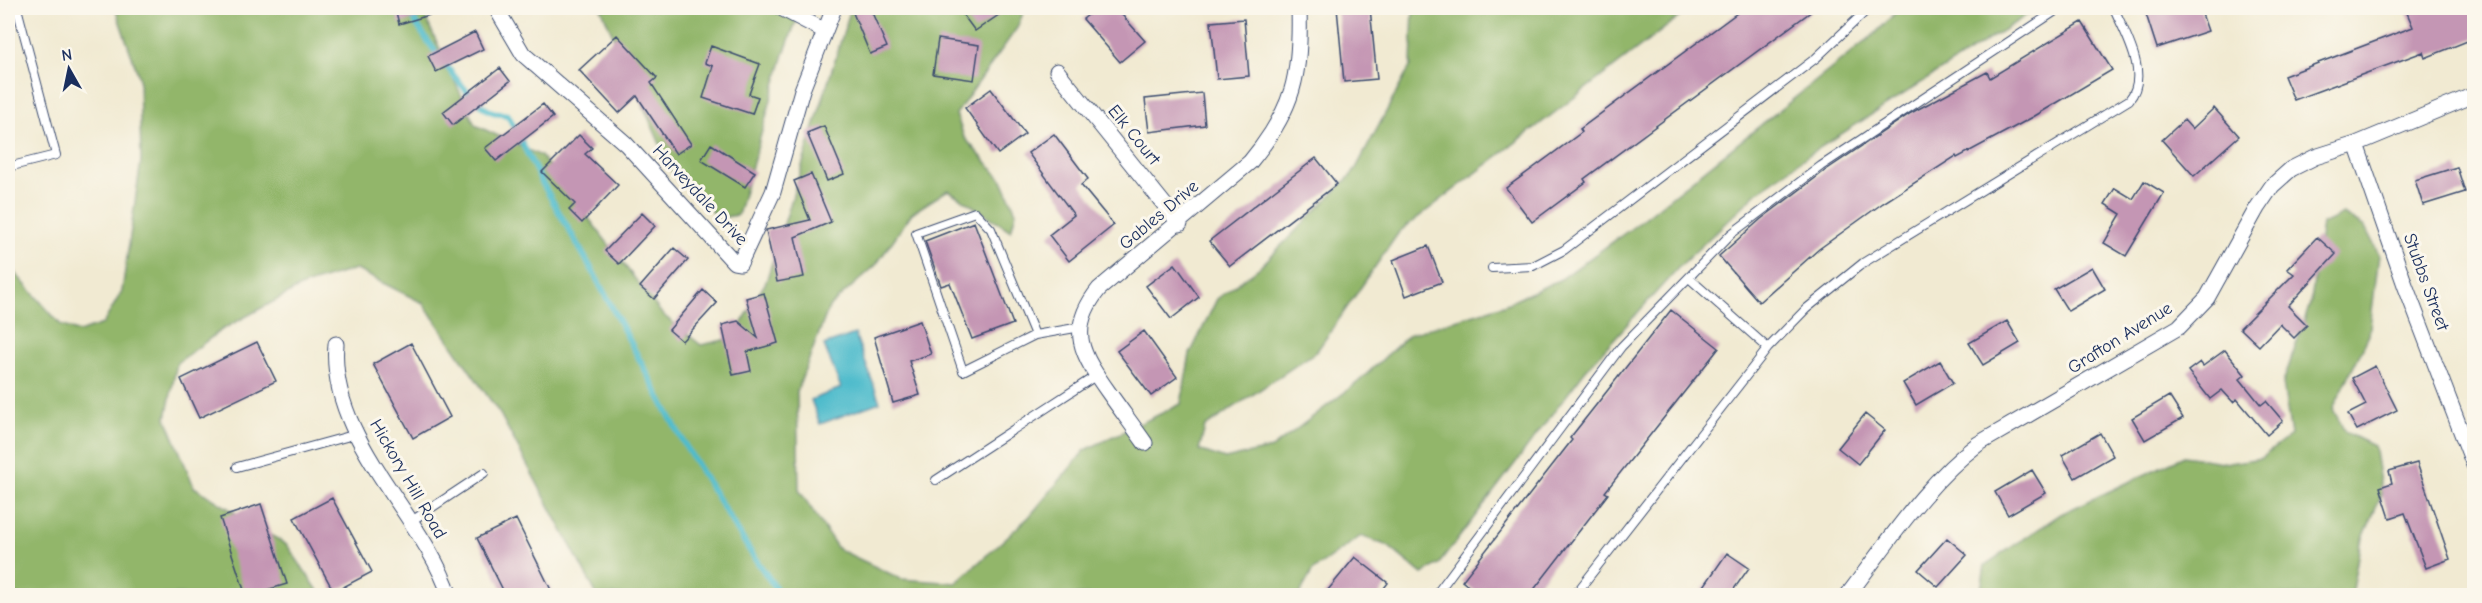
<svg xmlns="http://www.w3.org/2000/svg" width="2482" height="603" viewBox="0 0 2482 603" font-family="'Comic Neue',sans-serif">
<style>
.forest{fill:#92b66b;stroke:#567264;stroke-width:1.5}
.water{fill:#50bccc;stroke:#367695;stroke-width:1.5}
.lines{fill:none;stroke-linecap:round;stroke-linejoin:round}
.stream{stroke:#50bccc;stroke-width:6}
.building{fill:#c496b4}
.service-casing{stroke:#3b4b6f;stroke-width:10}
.minor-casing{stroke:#3b4b6f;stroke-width:17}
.service{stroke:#fff;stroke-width:8}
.minor{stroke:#fff;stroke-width:15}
.labels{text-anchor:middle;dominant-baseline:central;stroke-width:6;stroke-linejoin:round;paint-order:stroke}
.street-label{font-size:18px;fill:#1b2f5e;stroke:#fbf7ec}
</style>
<rect width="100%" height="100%" fill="#fbf7ec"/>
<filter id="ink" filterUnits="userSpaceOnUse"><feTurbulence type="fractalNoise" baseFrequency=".0167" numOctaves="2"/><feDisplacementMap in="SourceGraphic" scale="12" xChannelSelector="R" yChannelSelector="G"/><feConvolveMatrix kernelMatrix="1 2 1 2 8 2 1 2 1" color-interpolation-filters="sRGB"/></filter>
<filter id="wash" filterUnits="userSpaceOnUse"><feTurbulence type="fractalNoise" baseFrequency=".008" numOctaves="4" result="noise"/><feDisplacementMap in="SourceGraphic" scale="24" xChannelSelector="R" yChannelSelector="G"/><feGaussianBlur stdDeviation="1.35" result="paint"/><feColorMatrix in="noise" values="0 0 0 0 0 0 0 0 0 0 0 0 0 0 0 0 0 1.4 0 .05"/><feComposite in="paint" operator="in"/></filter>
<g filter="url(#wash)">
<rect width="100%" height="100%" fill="#f1ead2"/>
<path class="forest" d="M115,8H421L475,125L541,156L662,314L701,345L733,338L766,282L851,8H1025L1017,28L956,114L964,137L1002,180L1016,212L1011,231L948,190L912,213L876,265L829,307L797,391L799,490L838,549L901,579L956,583L1029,517L1085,450L1181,404L1190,354L1217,299L1260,267L1354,172L1411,65L1413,8H1691L1399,232L1317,351L1205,427L1199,450L1225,459L1272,448L1358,382L1410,334L1504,305L1561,279L1636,225L1877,32L1900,8H2038L1810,154L1759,191L1679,267L1585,371L1439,564L1422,574L1388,546L1361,536L1313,570L1299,595H597L500,414L423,303L355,269L304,285L223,329L177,363L166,418L194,487L287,545L321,595H8V265L61,325L79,332L103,324L122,291L141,161L139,77Z
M601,8H801L784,54L738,215L719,218L673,174Z
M2343,214L2365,227L2379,255L2369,335L2333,409L2345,432L2374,446L2382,494L2360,545L2351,595L1980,596L1985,565L2061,514L2184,456L2229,463L2261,458L2291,435L2283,383L2311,301L2322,224Z"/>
<path class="water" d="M855,334L880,402L820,424L811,400L841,388L824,345Z"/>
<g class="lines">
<path class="stream" d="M407,8C418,29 469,102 490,111C495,113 503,114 508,115L540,179L591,268L686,447L750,551L781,596"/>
</g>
<g id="blocks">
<path class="building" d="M395,8H440V12L399,24Z
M851,8H870L887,47L870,54Z
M958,8H1009L975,31Z
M1097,8H1116L1145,41L1120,62L1083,19Z
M1337,8H1370L1377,79L1344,82Z
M1744,8H1816L1584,179L1586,182L1532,222L1506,188L1582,132L1580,129Z
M2144,8H2200L2208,31L2157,48Z
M2405,8H2475V38L2425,58L2423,52L2294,100L2284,76L2413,27Z
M1244,19L1249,76L1217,79L1211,22Z
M2082,22L2112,70L2033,117L1957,158L1956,156L1883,203L1819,249L1759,302L1719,256L1761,219L1826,170L1911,113L1987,72L1990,78Z
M475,32L483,49L436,72L428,56Z
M617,35L657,78L651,83L691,144L676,154L637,96L619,113L579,70Z
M938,39L979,45L974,80L933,74Z
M711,46L760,64L749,94L758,97L752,114L703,98L713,66L705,63Z
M500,68L510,81L453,125L443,112Z
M991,89L1025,134L998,154L965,108Z
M1202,93L1205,125L1149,132L1145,99Z
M543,104L553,117L496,161L485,148Z
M2214,108L2239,136L2194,176L2162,140L2184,120L2192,129Z
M824,126L844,174L827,181L807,133Z
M1054,134L1088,179L1081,185L1114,225L1069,261L1049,235L1074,215L1028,153Z
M579,135L592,148L585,154L618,185L582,223L569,210L575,204L542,172Z
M711,144L755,172L745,187L701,160Z
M1316,158L1337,184L1230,266L1209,241Z
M2457,167L2465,192L2423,205L2415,180Z
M811,174L831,222L795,237L804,277L777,282L766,230L810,220L794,181Z
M2144,181L2164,193L2126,256L2104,243L2121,214L2105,204L2115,188L2133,199Z
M642,213L655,226L619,264L605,251Z
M974,222L1013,324L972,339L950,283L941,286L925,241Z
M2317,237L2336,254L2288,306L2307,325L2294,338L2280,324L2259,346L2240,328L2294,274L2287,269Z
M1428,246L1442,282L1406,296L1393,260Z
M674,248L688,260L654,299L640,287Z
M1175,264L1199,297L1171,319L1146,286Z
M2092,267L2105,289L2068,311L2054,289Z
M703,290L717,303L682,341L669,330Z
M764,293L778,343L747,352L751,371L733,375L722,325L738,321L758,338L746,298Z
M1671,310L1719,348L1605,492L1608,494L1529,596H1481L1462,581L1572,440L1570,438Z
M920,321L931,354L909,361L920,395L893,403L874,337Z
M2007,321L2020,343L1983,365L1969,343Z
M1144,331L1177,377L1151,396L1117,351Z
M257,342L276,381L199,418L181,379Z
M411,343L450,417L413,438L373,364Z
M2225,350L2245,375L2240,379L2261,405L2266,401L2283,421L2267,435L2237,399L2233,402L2222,390L2210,399L2188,371L2200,362L2203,366Z
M1940,361L1953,383L1916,405L1903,383Z
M2375,366L2397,410L2357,430L2348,414L2366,405L2352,378Z
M2169,396L2183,418L2145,440L2132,418Z
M1865,414L1885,430L1858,464L1838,448Z
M2100,433L2113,456L2075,478L2062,455Z
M2417,463L2450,559L2426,568L2405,513L2390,518L2380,487L2392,483L2389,471Z
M2032,470L2046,493L2008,515L1995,492Z
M332,498L372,572L334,592L294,518Z
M261,504L287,584L246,596L220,518Z
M516,519L554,596H506L477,538Z
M1947,538L1967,555L1938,587L1918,570Z
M1727,553L1749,568L1729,596H1712L1702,589Z
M1355,557L1388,583L1378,596H1323Z"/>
</g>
</g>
<g filter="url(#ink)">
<use href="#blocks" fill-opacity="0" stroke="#3b4b6f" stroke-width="1.5"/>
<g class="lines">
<g class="service-casing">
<path id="service" d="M8,167L56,155L17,8
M1492,268L1533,266L1564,250L1816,58L1869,8
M1689,278L1768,348
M1035,335L991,229L975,212L916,233L963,371L1035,335L1081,327
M237,467L357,434
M936,480L1097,375
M410,522L484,473
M1435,596L1621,347L1731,234L1821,166L2060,8
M1574,596L1768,348L1806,309L1863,263L2129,100C2151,75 2124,32 2114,8"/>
</g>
<g class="minor-casing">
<path id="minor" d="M496,8L523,54L626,144L734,262L740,263L773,192L802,90L834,8
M781,8L825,31
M1057,71L1180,224
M2356,144L2405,285L2474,465
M336,344C328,439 423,514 450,596
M1145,443C1133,426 1121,410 1109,393C1082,355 1066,330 1099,289L1250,162C1294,109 1301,75 1299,8
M1847,596C1888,543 1925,484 1978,444L2179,327L2207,298L2257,208L2272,186L2291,169L2315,157L2356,144L2474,95"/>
</g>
<use href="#service" class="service"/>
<use href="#minor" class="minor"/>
</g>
</g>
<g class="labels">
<g class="street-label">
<text transform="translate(1134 135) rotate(51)">Elk Court</text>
<text transform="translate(700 195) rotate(47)">Harveydale Drive</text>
<text transform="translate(1159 215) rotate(-40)">Gables Drive</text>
<text transform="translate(2426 282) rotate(70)">Stubbs Street</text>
<text transform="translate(2120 338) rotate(-32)">Grafton Avenue</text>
<text transform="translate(408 479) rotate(60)">Hickory Hill Road</text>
</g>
</g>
<rect width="2482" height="603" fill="none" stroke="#fbf7ec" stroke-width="30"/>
<g transform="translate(69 69) rotate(351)" stroke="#fbf7ec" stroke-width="4.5" paint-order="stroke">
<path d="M0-4.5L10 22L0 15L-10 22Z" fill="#1b2f5e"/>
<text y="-9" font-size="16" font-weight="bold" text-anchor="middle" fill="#1b2f5e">N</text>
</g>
</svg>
